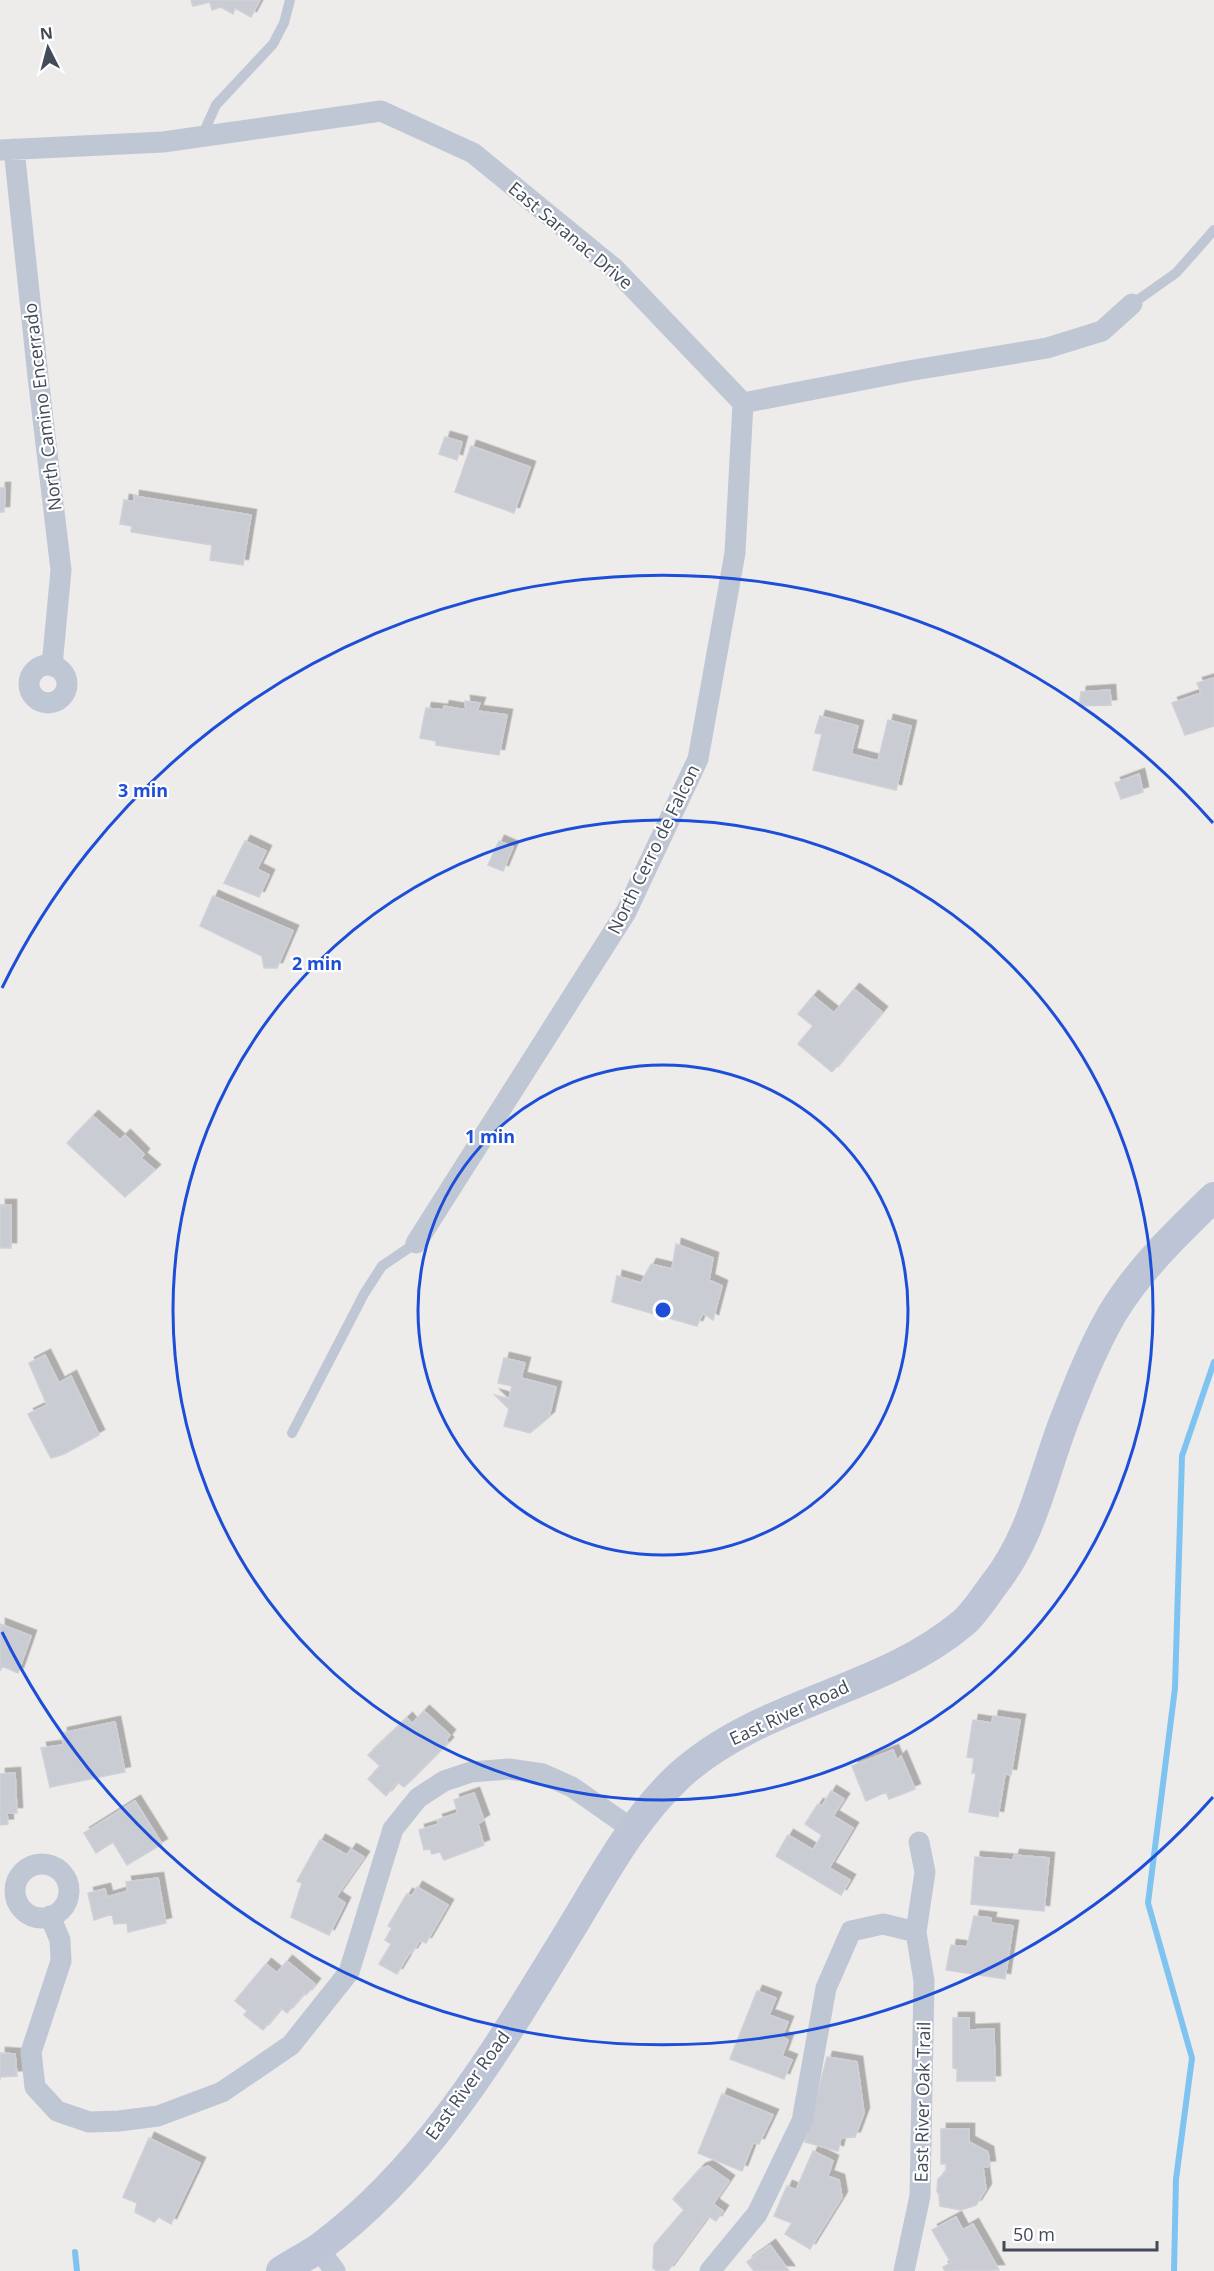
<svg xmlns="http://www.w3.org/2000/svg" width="1214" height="2271" viewBox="0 0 1214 2271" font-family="'Open Sans',sans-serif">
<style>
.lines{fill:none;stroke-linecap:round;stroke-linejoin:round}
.stream{stroke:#7fc4f0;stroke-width:6}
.building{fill:#caccd4;stroke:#cfd0d8;stroke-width:1.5;filter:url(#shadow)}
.lane{stroke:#c0c7d4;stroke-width:10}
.street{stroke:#c0c7d4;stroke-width:21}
.secondary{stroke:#bcc4d6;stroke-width:30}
.ring{fill:none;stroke:#1d4ed8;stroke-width:3}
.labels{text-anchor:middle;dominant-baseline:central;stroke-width:4.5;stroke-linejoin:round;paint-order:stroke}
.street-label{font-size:18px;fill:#434b59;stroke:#fff}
.centre{fill:#1d4ed8;stroke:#fff;stroke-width:3}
.ring-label{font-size:18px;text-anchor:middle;font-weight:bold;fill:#1d4ed8;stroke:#fff;stroke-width:4.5;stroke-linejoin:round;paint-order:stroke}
</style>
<defs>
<filter id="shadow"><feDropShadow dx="5.5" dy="-5.5" stdDeviation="0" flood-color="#0004"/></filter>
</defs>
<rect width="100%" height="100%" fill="#eeebeb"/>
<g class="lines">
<path class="stream" d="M75,2252L77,2271
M1174,2271L1176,2179L1192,2058L1148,1903L1175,1688L1182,1456L1214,1362"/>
</g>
<path class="building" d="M191,0H260L251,17L235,8L233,14L221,7L212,10L210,2L193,6Z
M445,437L462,442L457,460L439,454Z
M471,446L530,467L514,513L455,492Z
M0,488H5L4,512H0Z
M134,496L251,515L243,565L210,560L212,545L131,532L132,526L120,524L124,500L134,502Z
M1214,678V726L1185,735L1172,703L1201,693L1197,683Z
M1110,690L1111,705L1079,706L1081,692Z
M465,701L480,703L477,711L507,715L499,755L436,745V741L420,738L426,708L443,710L444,706L466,710Z
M820,716L858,726L851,754L878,761L888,720L911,726L896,790L813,770L822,734L815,733Z
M1139,774L1143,792L1121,799L1115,783Z
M245,841L266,851L257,869L269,875L259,897L224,883Z
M499,841L513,847L503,871L488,865Z
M213,896L293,931L277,968H264L262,956L200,926Z
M854,989L882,1012L832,1072L798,1044L813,1026L798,1014L813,996L834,1013Z
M93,1116L120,1140L125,1135L144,1154L141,1158L155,1170L125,1197L67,1143Z
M0,1205H11V1248H0Z
M676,1244L713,1258L709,1280L722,1286L713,1320L703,1313L697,1326L612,1302L617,1276L641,1283L651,1264L672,1269Z
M45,1355L59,1383L71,1376L99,1435L64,1454L51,1458L28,1414L47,1405L29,1363Z
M504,1358L525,1363L521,1378L556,1387L549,1417L530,1433L504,1426L509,1409L495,1395L509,1399L512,1386L498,1383Z
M0,1624L31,1636L18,1673L2,1666L0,1671Z
M424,1711L450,1735L446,1740L448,1743L404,1787L397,1782L386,1796L368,1779L380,1766L368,1755L407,1718L412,1724Z
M993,1716L1020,1720L1011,1775L1005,1774L998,1817L969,1812L976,1773H972L974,1758L967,1757L973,1720L992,1723Z
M115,1722L125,1772L50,1787L41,1748L63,1745L62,1733Z
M893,1750L897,1760L901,1756L915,1789L889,1799L886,1792L866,1801L852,1766Z
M15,1773L17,1813H7L8,1824L0,1825V1774Z
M831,1791L844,1799L833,1816L853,1828L829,1868L850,1880L841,1895L776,1856L788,1835L813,1850L822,1835L805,1824L818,1804L822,1806Z
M474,1793L484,1820L478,1824L484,1845L444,1860L440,1852L432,1854L430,1849L424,1850L419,1830L439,1824L437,1820L458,1813L454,1800Z
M135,1801L162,1844L127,1865L113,1842L96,1853L84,1833Z
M320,1840L347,1855L351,1849L364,1857L336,1897L345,1903L329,1935L291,1917L302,1883L297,1881Z
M1014,1855L1049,1858L1044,1911L971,1904L975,1857L1013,1860Z
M158,1878L166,1923L128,1932L127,1923L114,1924L112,1914L94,1920L88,1893L105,1889L107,1897L128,1891L126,1882Z
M417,1887L448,1905L426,1943L420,1940L412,1953L410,1952L397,1974L379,1964L391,1944L385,1940L392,1928L388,1926L407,1894L412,1896Z
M974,1916L991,1918L990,1923L1013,1926L1005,1979L946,1970L951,1945L967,1947Z
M287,1961L315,1984L306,1995L304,1993L287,2013L281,2008L263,2030L244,2015L247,2011L235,2001L266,1964L277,1973Z
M757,1991L776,1998L769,2015L788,2022L782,2037L788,2040L782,2056L792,2060L784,2079L730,2059Z
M953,2018H969V2030L994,2029L995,2081H957V2069L953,2068Z
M0,2053L15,2054L17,2076L0,2077V2080Z
M827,2057L857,2062L864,2113L855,2137L841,2138L838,2151L805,2142Z
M722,2094L773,2115L759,2144L753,2143L742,2171L698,2153Z
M941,2129H969V2142L988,2152L990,2166L983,2167L986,2189L976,2205L961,2210L940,2206L939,2195L937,2191L938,2179L946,2172V2164H941Z
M149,2138L200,2163L171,2224L159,2217L154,2222L135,2212L137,2203L123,2197Z
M813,2151L833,2161L828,2176L839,2180L842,2197L810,2249L785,2234L792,2223L774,2216L787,2186L796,2190Z
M708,2166L729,2181L713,2204L723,2211L716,2221L708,2216L668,2271H657L653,2268L654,2245L684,2210L673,2199L700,2169Z
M956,2217L963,2230L973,2224L999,2270L945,2271L943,2267L951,2263L932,2230Z
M770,2245L789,2271H754L747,2262Z"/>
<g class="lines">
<path class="lane" d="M202,136L216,105L273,44L284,23L290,0
M1132,304L1176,273L1214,230
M292,1433L364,1294L382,1266L416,1243"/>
<path class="street" d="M14,149L38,377L61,570L52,666
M0,150L163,142L381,111L473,153L615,269L743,403L908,371L1047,348L1102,331L1132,304
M29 684a19 19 0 1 1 38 0a19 19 0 1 1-38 0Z
M416,1243L626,912L698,759L735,553L743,403
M15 1891a27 27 0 1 1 54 0a27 27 0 1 1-54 0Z
M50,1916L60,1940L61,1961L31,2052L35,2087L57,2111L89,2122L119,2121L158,2116L222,2092L291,2045L349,1972L393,1829L418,1798L444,1781L471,1772L509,1769L543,1774L572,1787L632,1829
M916,1932L925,1872L919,1842
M318,2248L335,2271
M710,2271L757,2214L802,2121L826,1988L851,1931L883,1924L916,1932L924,1981L920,2196L904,2271"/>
<path class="secondary" d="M281,2271C294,2263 307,2256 319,2248C429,2167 499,2046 569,1932C602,1878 632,1820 679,1776C761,1701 880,1693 963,1623C975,1613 985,1596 995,1583C1032,1536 1043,1476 1064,1421C1078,1385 1093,1347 1112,1314C1139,1269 1177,1233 1214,1197"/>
</g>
<g class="ring">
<circle cx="663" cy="1310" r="245"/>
<circle cx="663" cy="1310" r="490"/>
<path d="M1213 1797A735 735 0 0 1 2 1632M2 988A735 735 0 0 1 1213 823"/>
</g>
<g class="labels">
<g class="street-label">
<text transform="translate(571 235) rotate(40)">East Saranac Drive</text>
<text transform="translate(42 407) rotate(-97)">North Camino Encerrado</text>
<text transform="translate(653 849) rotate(-64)">North Cerro de Falcon</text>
<text transform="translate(789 1712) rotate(-25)">East River Road</text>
<text transform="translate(467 2085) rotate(-54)">East River Road</text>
<text transform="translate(922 2102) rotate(-89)">East River Oak Trail</text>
</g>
</g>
<circle cx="663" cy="1310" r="9" class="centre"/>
<g class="ring-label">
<text x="143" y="797">3 min</text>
<text x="317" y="970">2 min</text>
<text x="490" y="1143">1 min</text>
</g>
<g transform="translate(48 48) rotate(354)" stroke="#ffffff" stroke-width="4.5" paint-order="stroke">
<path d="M0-4.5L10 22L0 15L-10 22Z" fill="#434b59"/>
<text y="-9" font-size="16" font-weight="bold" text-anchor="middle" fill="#434b59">N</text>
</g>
<path d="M1004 2241v9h153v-9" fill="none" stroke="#434b59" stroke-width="3"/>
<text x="1013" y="2241" font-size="18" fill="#434b59" stroke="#ffffff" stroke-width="4.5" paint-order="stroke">50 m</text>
</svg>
